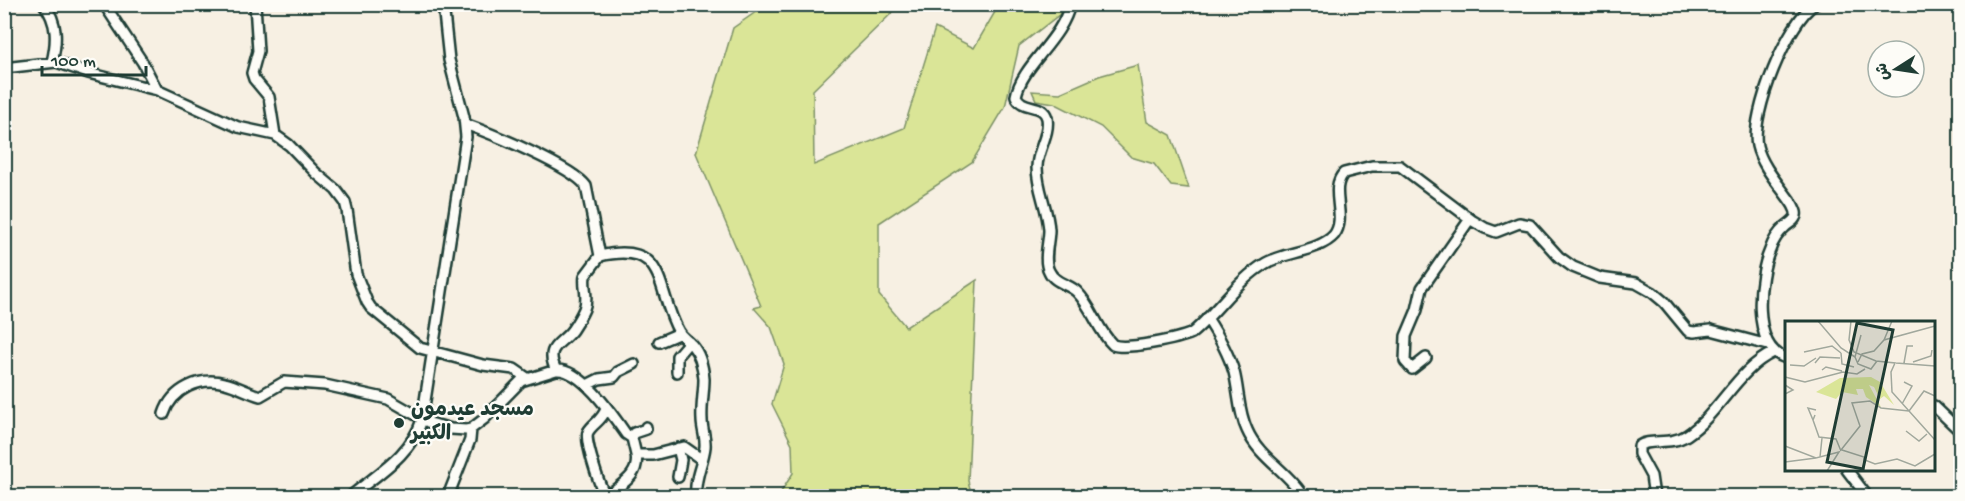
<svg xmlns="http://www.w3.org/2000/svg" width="1965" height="501" viewBox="0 0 1965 501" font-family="'Gochi Hand','Playpen Sans Arabic',sans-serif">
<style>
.green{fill:#dae597;stroke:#7c9166;stroke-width:1.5}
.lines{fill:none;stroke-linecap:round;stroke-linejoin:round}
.minor-casing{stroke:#1f3d34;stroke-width:14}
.minor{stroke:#fdfcf7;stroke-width:9}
.poi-dot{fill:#1f3d34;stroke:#fdfcf7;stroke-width:2}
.labels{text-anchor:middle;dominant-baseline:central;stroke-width:4.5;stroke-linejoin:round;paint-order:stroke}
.poi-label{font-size:21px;font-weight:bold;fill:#1f3d34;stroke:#fdfcf7;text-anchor:start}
.inset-road{fill:none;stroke:#a1a89d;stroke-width:1.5}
.view{fill:#1f3d34;fill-opacity:0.15;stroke:#1f3d34;stroke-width:3}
.inset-edge{fill:none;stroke:#1f3d34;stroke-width:3}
</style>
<rect width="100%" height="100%" fill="#f7f0e3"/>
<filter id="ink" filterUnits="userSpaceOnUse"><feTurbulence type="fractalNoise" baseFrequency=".0167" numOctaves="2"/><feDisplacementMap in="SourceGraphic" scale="12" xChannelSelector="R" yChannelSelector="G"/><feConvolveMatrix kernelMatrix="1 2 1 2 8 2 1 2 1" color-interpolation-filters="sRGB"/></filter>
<g filter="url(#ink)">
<path class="green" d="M766,5H900L813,90L814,165L904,128L935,28L974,48L999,5H1061L1060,14L1019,46L1005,107L972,162L879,223V295L906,327L977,280L968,481L972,496H782L781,492L793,473L792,444L772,404L784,364L771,327L754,308L761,306L696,153L733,28Z
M1138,65L1147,122L1171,135L1189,188L1171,186L1154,164L1131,157L1101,127L1054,103L1036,100L1032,91L1060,93L1099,76Z"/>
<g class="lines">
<g class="minor-casing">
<path id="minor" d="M44,4C58,23 57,41 52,62
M104,4L143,63L157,90L238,127L275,135L289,145L316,173L336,190L345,202L347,210L356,274L367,302L371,308L420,348L483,365L514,369L527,378
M255,4L258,51L252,73L254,79L269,97L275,135
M1070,4C1062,40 1022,65 1016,96C1022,111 1043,102 1047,118C1050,134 1037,151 1037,167C1037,189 1048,209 1049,230C1049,242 1043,260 1049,271C1054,283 1069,284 1077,292C1093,308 1097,330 1113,345C1126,350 1179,339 1192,333C1217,312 1238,279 1266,263C1285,252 1320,251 1334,235C1348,217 1328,189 1344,173L1372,166H1400L1473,221L1485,228L1496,232L1519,223L1530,225L1559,257L1573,267L1600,278L1636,283L1652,292L1664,302L1688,331L1694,332L1711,330L1768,345
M4,68L56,62L88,73L157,90
M600,256C669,240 655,290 679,332C682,337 687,340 692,345C700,354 703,367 704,379C704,392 701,406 702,420C702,429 706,438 705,447C703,464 694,478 696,496
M1207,318C1218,335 1228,352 1234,372C1239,391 1238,411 1247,430C1259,458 1289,472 1303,496
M659,342L680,333
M1426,358L1412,369L1405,361L1406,336L1417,310L1422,288L1470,219
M1786,358C1751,348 1758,277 1770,250C1773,241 1777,234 1785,227C1788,224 1793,222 1795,218C1798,214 1795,209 1793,205C1781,187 1762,167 1757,146C1750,115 1788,20 1815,4
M556,370C581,368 612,414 626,434L632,438L636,455H653L684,447L701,459
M677,372V356L689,342
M587,385L599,379L614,377L618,372L634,364
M1934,406L1960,431
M164,414C172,389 200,376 225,383C237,386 249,393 260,396L284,382L325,385L388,399L430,423L451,429L466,430L471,429L484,419L521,381L556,370C544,346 561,345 572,330C576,324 581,316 584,309C589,297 583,288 585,276L600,256L586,186C573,167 490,133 465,124
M632,438L634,433L646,429V427
M678,448L681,460L678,477
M1847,470L1867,496
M351,496C378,473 410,456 422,420L466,137L464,117L449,60L443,4
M448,496L470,440L471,429
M606,496C600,488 584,440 588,432C593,423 602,421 606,409
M607,496C621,484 640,476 636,455
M1654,496L1651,476L1639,454V446C1649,438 1671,446 1687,435C1720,413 1737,369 1774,352"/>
</g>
<use href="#minor" class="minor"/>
</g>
</g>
<circle class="poi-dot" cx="399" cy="423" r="6"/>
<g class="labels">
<g class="poi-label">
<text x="411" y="411">مسجد عيدمون<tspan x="411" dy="24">الكبير</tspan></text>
</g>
</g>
<g transform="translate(1785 321)">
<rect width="150" height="150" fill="#f7f0e3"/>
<path d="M86,56L95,61L109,84L99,75L95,78L89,66L84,64L96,86L81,76L78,68H71L73,74L57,71L51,78L31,71L55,57Z" fill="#dae597"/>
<path class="inset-road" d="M33,0L56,27L70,36M66,0L64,19L69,31L91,40L110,42L106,51L107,71L150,119M76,14L70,36L73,43L86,48L92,40M99,19L107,0M19,31L47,25L56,32M56,32L57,43L69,46M73,41L77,33L89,30L99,19L150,5M128,41L146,35L147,29M30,42L35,36L55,37M111,42L150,45M119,42L122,25H128M5,44L19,45L31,37M37,49L41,46L57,50M0,56L20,61L58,51L72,53L80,48M0,64L8,69L0,73M117,83L127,65L119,61M124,90L139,70L150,75M30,94L28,99L34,116L51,118L56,130M28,99L23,87L31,89M121,110L134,120L142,113M0,125L31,137L54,131L42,150M56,129L75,105L67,82L85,80L96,87L124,90M57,129L79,136V150M35,136L37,117M80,139L90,143L112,138L130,145L150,133M0,141L31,137"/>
<path class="view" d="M72,2L108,9L78,148L42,141Z"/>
<rect width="150" height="150" class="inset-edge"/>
</g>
<rect width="1965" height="501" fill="none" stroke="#fdfcf7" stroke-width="24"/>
<rect x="12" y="12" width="1941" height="477" fill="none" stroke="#1f3d34" stroke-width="2" filter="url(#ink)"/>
<g transform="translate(1896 69) rotate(258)"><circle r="28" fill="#fdfcf7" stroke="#a4b0a9" stroke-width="1.5"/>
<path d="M0-4.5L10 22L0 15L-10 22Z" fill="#1f3d34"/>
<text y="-9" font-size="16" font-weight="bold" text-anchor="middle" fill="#1f3d34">ش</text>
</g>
<path d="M42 66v9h104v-9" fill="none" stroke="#1f3d34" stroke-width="3"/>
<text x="51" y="66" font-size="18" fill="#1f3d34" stroke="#fdfcf7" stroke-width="4.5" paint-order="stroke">100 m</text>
</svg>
